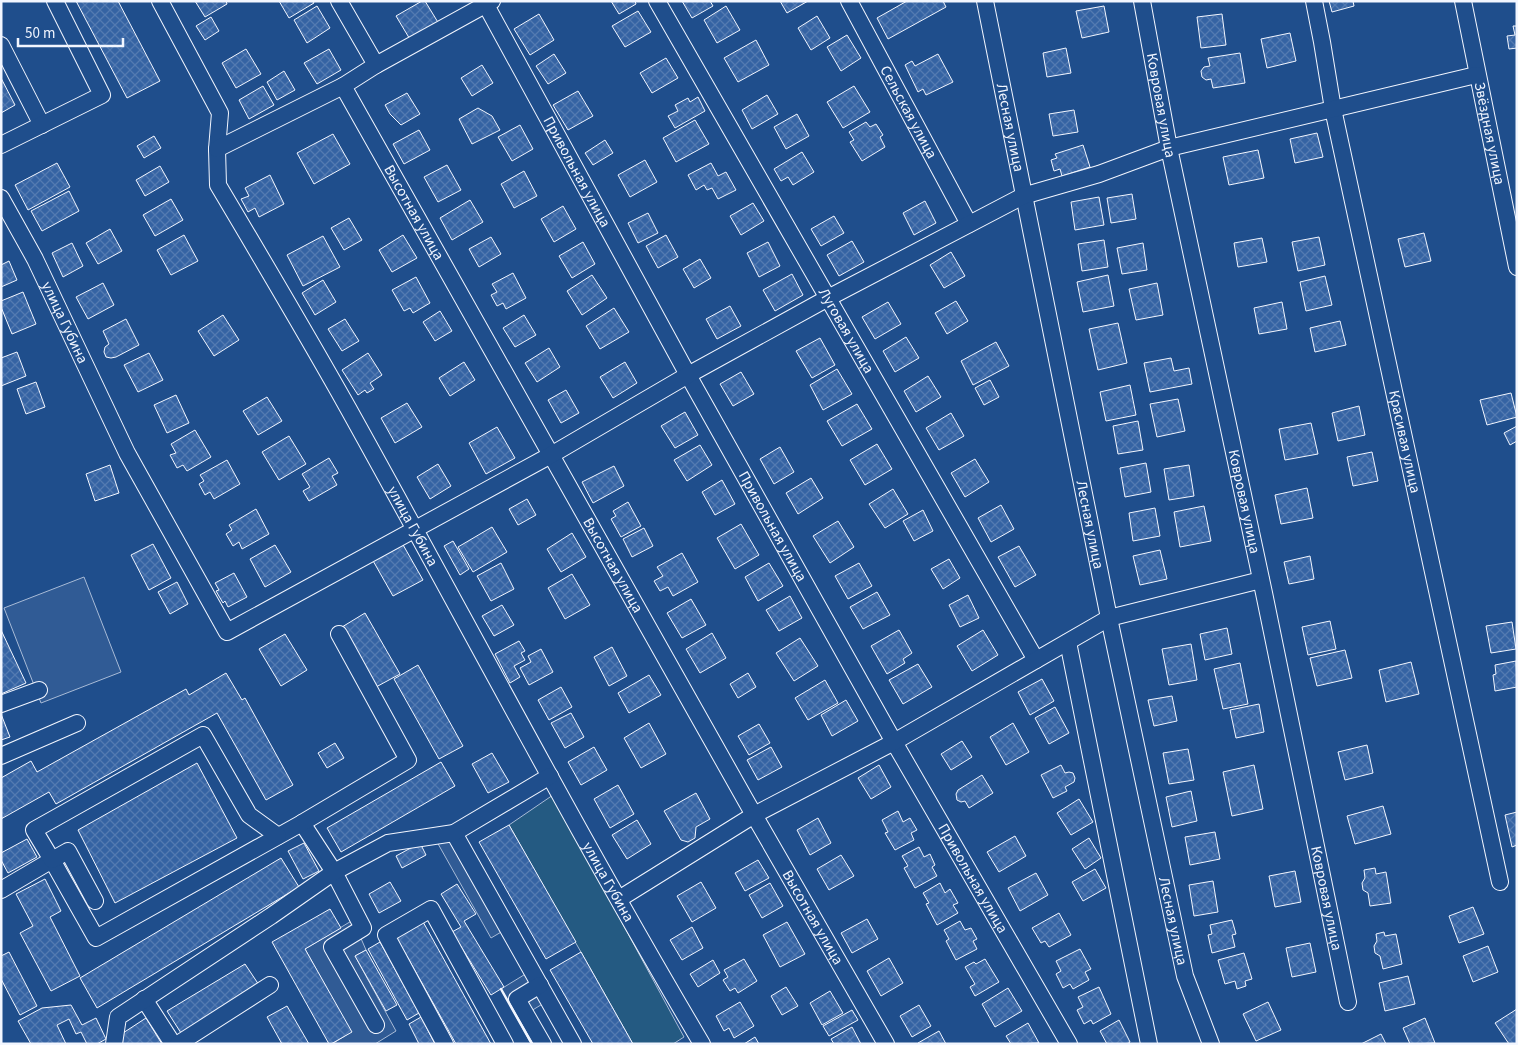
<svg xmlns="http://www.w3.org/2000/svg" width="1518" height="1045" viewBox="0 0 1518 1045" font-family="'Source Sans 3',sans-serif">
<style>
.green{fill:#245a82;stroke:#a8bbd7}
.parking{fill:#305b95;stroke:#a8bbd7}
.building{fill:url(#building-cross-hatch);stroke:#f2f6ff}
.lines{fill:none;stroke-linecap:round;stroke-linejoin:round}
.minor-casing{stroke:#f2f6ff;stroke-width:18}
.minor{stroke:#1f4e8c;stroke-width:16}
.wall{stroke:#f2f6ff;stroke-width:2.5}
.labels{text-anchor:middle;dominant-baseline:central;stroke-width:4;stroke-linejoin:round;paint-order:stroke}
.street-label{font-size:15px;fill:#f2f6ff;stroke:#1f4e8c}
</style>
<defs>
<pattern id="building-cross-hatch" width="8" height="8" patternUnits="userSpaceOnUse" patternTransform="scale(1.25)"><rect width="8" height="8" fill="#3563a3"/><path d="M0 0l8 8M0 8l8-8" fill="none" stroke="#537ab1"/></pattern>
</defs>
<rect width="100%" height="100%" fill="#1f4e8c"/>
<path class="green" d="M553,795L684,1037L673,1044H633L509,825Z"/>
<path class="parking" d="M84,577L121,672L41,703L4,608Z
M454,833L508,928L491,938L437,842Z
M353,920L366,950L355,956L396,1031L375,1044H332L351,1032L305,949Z
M532,970L549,1000L531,1011L548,1044H532L530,1042L501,989Z"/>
<path class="building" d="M76,1H118L160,81L127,98Z
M195,1H226L227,4L205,17Z
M279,1H313L314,3L289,18Z
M422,1H425L439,24L411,41L396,16Z
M611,1H635L636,4L619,14Z
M682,1H710L713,6L692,18Z
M780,1H808L787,13Z
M907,1H943L946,7L888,39L877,18Z
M1329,1H1353L1354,6L1332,12Z
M317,6L330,28L307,43L294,20Z
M726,6L740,30L717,43L704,20Z
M1104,6L1109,32L1082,38L1076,11Z
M638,11L651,32L625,47L612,26Z
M539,14L554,40L530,55L514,29Z
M1222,14L1226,45L1201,48L1197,17Z
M817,16L830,38L811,50L798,28Z
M211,17L219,31L205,40L196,26Z
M1513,26H1517V48L1509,49L1507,36L1515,35Z
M1290,33L1296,61L1267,68L1261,39Z
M847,35L861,58L841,71L827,47Z
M756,40L769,65L738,82L724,58Z
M1066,48L1071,73L1047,77L1043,53Z
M246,49L261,74L236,88L222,63Z
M329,49L341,70L317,84L304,63Z
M1240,53L1245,83L1213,88L1211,79L1206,80L1202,77L1201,71L1204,67L1210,66L1208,58Z
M554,54L566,73L548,84L536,66Z
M938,54L953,82L926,95L923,89L918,92L905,65L912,61L915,66Z
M666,58L678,78L652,93L640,73Z
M482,65L493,83L472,96L461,78Z
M284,71L295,90L277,100L267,82Z
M1,78L15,105L1,113Z
M263,86L274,105L249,119L239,100Z
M854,86L870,112L843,128L827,102Z
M578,91L593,116L568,130L553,105Z
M407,93L420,114L401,125L390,114L385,105Z
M767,95L778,114L752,129L742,110Z
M698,97L705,111L675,128L668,116L678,111L675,105L688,98L690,102Z
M478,108L492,116L500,130L472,144L459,119Z
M1074,110L1078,132L1053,136L1049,114Z
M797,114L809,136L786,149L774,127Z
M695,120L709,144L676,162L663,138Z
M866,122L870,127L876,124L883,135L880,137L885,147L862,161L850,142L854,140L849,132Z
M520,125L533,149L512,161L498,137Z
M419,130L430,150L404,164L393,144Z
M1317,133L1323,157L1295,163L1290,139Z
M333,134L350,164L314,184L297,153Z
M154,136L161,148L144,158L137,146Z
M605,140L613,153L593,165L585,153Z
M1083,145L1090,167L1062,176L1060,169L1054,171L1051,160L1057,158L1055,154Z
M1258,150L1264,178L1229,185L1223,157Z
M802,152L814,172L793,185L788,177L781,181L774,169Z
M645,160L657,182L630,197L618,175Z
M57,163L70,187L28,210L15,185Z
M711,163L718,176L726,172L736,190L718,199L712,188L707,190L704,185L696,190L688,175Z
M447,165L461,190L438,202L424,177Z
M160,166L169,182L145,196L136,180Z
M524,171L537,196L514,208L501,184Z
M270,175L284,204L259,217L255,208L248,212L241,199L249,196L245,188Z
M69,191L79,211L42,231L31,211Z
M1132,194L1136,219L1111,223L1107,198Z
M1099,197L1104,225L1075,230L1071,202Z
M171,199L183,220L155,236L143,215Z
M470,200L483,222L452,240L440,218Z
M925,201L936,223L914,235L903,213Z
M753,203L764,221L741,235L730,216Z
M563,206L576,229L554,242L541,219Z
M648,213L658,233L638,243L628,223Z
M834,216L844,233L821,246L811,229Z
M349,218L362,240L344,250L331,228Z
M110,229L122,251L98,264L86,243Z
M1424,233L1431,261L1405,267L1398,239Z
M184,235L198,261L171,275L157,250Z
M403,235L417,258L392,272L379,250Z
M666,235L678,257L658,268L646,246Z
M323,236L340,267L303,286L287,255Z
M491,237L501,254L479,267L469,249Z
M1319,237L1325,265L1298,271L1292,242Z
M1262,238L1267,262L1238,267L1234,243Z
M1104,240L1108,267L1082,271L1078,244Z
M852,241L864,262L839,276L827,255Z
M583,242L595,264L572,278L559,256Z
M768,242L780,266L759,277L747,253Z
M72,243L83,266L63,277L52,253Z
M1143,243L1147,270L1122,274L1117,248Z
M951,252L965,276L944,288L930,265Z
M700,259L711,278L694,288L683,269Z
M9,261L17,280L1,287V265Z
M513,273L526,298L506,309L503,303L497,306L491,295L497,292L492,284Z
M792,274L803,295L775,311L763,290Z
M592,275L607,298L582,315L567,291Z
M1108,275L1114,306L1083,312L1077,282Z
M1325,276L1332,305L1306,311L1300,282Z
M416,277L430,303L413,313L410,308L404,311L392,290Z
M323,280L336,302L315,315L302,293Z
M103,283L114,305L88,319L76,297Z
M1157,283L1163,315L1136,320L1129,289Z
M23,292L36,324L12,334L1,307V301Z
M956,301L968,321L947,334L935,313Z
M888,302L901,324L875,339L862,317Z
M1282,302L1287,329L1259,334L1254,308Z
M730,306L741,326L717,339L706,319Z
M614,308L629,332L600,349L586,326Z
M440,311L452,331L435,341L423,322Z
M223,315L239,340L214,356L198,331Z
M524,315L536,335L515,347L503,328Z
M126,319L139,345L116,357L111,358L106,357L104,352L105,347L109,344L103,331Z
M345,319L359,341L342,351L328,329Z
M1340,321L1346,345L1315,352L1310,328Z
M1118,323L1127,363L1098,370L1089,329Z
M906,337L919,358L895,372L883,351Z
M820,338L835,365L812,378L796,351Z
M996,342L1009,366L973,385L961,361Z
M549,348L560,367L537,382L525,363Z
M17,352L26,376L1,386V358Z
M149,353L163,380L138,392L124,365Z
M368,353L382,375L370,383L374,389L367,393L365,390L358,395L342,370Z
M1171,358L1174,371L1189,368L1192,384L1150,392L1144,363Z
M464,362L475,380L450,396L439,378Z
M625,362L637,383L613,398L600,377Z
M837,369L852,394L823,410L810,385Z
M741,372L754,394L733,406L720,384Z
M928,376L941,397L916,412L904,391Z
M990,380L999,397L984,405L975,388Z
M36,382L45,407L26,414L17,389Z
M1130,385L1136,415L1106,421L1100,392Z
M566,390L579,413L561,423L548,400Z
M1511,393L1517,417L1487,425L1480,400Z
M176,395L189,423L167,433L154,405Z
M267,397L282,421L258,435L243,411Z
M1178,399L1185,431L1157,437L1150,404Z
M407,403L422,427L395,443L381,418Z
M857,404L872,429L842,446L827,421Z
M1359,406L1365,435L1338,441L1332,413Z
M685,412L698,435L675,448L661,426Z
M951,413L964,436L939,450L926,428Z
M1138,421L1143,450L1118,454L1113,426Z
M1311,423L1318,454L1285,460L1279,429Z
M1517,426V441L1510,445L1504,433Z
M497,427L515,458L486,474L469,443Z
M195,430L211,457L187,471L183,465L177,468L170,455L176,453L171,444Z
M289,436L306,464L279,480L262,452Z
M877,444L892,469L865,485L850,460Z
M700,445L712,465L687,481L674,460Z
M780,447L794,472L774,484L760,459Z
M1372,452L1378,481L1353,486L1347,457Z
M329,458L338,473L332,476L337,485L309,501L303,491L310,487L302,474Z
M975,459L989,482L965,497L951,473Z
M227,460L240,484L214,499L210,492L205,495L199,484L204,481L200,475Z
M1146,463L1151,492L1125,497L1120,468Z
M438,464L451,486L430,499L417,477Z
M110,465L119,493L95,501L86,474Z
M1189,465L1194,496L1169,500L1164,469Z
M614,466L624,486L593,503L582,482Z
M811,478L823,498L798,514L786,493Z
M722,480L735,504L715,515L702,492Z
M1307,488L1313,518L1281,524L1275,495Z
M893,489L908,514L885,528L869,504Z
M527,499L536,515L518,525L509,509Z
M628,502L641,526L621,537L611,519L616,516L613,511Z
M1001,505L1014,529L991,542L978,518Z
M1204,506L1211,541L1180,547L1174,512Z
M1155,508L1160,536L1133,541L1129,513Z
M256,509L269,534L242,549L239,542L233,546L226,534L232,530L229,525Z
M923,510L933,531L914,541L903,521Z
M838,521L854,547L830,563L813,536Z
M741,524L759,555L735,569L717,538Z
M492,527L507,552L473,572L458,547Z
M644,528L653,546L632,557L623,539Z
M572,533L586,557L561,572L547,549Z
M453,541L469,569L460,575L444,546Z
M402,543L423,580L393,596L372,559Z
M153,544L171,578L149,590L131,555Z
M275,545L291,572L265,587L250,559Z
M1019,546L1036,575L1015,587L998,557Z
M1160,550L1167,579L1140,585L1133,556Z
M682,553L698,582L673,596L668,587L660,591L654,581L663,576L657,567Z
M1310,556L1314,579L1289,584L1284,562Z
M949,559L960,578L943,589L931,569Z
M501,563L514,589L491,601L477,576Z
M769,563L783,586L758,601L745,577Z
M859,563L872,586L848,599L835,576Z
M234,573L247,597L228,607L225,601L223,603L216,591L219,590L215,583Z
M572,574L590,605L565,619L548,588Z
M177,582L188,604L170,614L158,592Z
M877,592L890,615L863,629L850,607Z
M968,595L979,618L960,627L949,605Z
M790,596L802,618L779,631L766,610Z
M691,599L706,625L682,638L667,613Z
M502,605L514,625L494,636L482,616Z
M365,613L400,674L376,687L342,627Z
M1330,621L1336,649L1308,655L1302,627Z
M1512,622L1516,649L1491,653L1486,626Z
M1227,628L1232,654L1205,660L1200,634Z
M1,630L26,683L1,694Z
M899,630L912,653L903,659L905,663L887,674L871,646Z
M983,630L998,655L972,671L957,646Z
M712,633L726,658L700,673L686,649Z
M285,634L307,670L281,686L259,649Z
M800,638L818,666L794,681L776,653Z
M519,641L525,651L521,653L525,660L514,666L520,677L510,683L495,654Z
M1191,644L1197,680L1169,685L1162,649Z
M612,647L627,676L609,686L594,657Z
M541,649L553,672L529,685L520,668L531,662L528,656Z
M1345,650L1352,678L1317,686L1310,658Z
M1516,661L1517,687L1495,691L1493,675L1496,674L1495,665Z
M1411,662L1419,694L1386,702L1379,670Z
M1240,663L1248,704L1223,709L1214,669Z
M918,664L932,687L903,704L889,680Z
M418,665L463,746L439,759L394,679Z
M226,673L242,700L245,698L293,785L266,800L217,713L56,804L49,792L1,819V778L31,761L37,772L186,689L189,695Z
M748,673L756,687L738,698L730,684Z
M649,675L661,695L629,713L618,693Z
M1042,679L1054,701L1030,715L1018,692Z
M825,680L838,703L808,720L795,698Z
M561,687L572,707L549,720L538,700Z
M1172,696L1177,721L1154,726L1148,700Z
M846,700L858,721L832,736L821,715Z
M1259,704L1264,732L1236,738L1230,710Z
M1055,707L1069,733L1049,744L1035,718Z
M571,713L584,737L565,748L551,723Z
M1,714L10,737L1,740Z
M649,723L666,754L641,768L624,738Z
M1013,723L1029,752L1006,765L990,737Z
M759,724L770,743L749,755L738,736Z
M962,741L972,757L951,770L941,754Z
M335,743L344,758L327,768L318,753Z
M1367,745L1373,773L1345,780L1338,752Z
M594,747L607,770L581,785L568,762Z
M771,747L782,767L758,780L747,760Z
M1188,749L1194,780L1169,784L1163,753Z
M492,753L509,782L488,793L472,764Z
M441,762L455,786L341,852L327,828Z
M197,763L237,838L115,903L78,830Z
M879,765L891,787L871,799L858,778Z
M1061,765L1065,773L1069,772L1073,773L1075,778L1074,782L1065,787L1067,791L1053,798L1041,775Z
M1254,765L1263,809L1232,816L1223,772Z
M982,775L993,793L969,808L965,801L961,802L957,800L956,794L958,790Z
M618,785L634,814L610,828L594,799Z
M1191,791L1197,821L1172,827L1166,797Z
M696,793L710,819L696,827L695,838L688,842L681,840L664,811Z
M1079,799L1093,822L1071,835L1057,813Z
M1383,806L1391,834L1355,844L1347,816Z
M898,811L903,822L910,818L917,830L911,833L914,840L895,850L885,833L888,832L882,820Z
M1517,812V845L1512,847L1505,815Z
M818,818L831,843L810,855L797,830Z
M637,820L651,844L627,859L612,835Z
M509,825L576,942L546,959L479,842Z
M1215,832L1220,859L1190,865L1185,837Z
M1015,836L1026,856L999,872L987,852Z
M1089,838L1101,858L1085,869L1072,849Z
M27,839L37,857L8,873L1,860V853Z
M304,843L319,871L303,879L288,851Z
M420,843L426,855L402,868L396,856Z
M919,847L924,857L930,854L935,865L932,867L937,876L915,888L904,868L908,866L902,856Z
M841,855L854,876L829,890L817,869Z
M281,858L299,887L97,1008L80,978Z
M758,860L769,878L745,891L735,873Z
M1375,868L1376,874L1386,872L1391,903L1370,906L1368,893L1363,890L1362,883L1365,878L1364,870Z
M1095,869L1106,888L1083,901L1072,882Z
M1295,871L1301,902L1275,907L1269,876Z
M1036,873L1048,895L1020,911L1008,888Z
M45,879L61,911L50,917L80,976L51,991L20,933L33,926L16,894Z
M1213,881L1218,912L1194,916L1189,885Z
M390,882L401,901L379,913L369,894Z
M701,882L716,908L692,922L677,896Z
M770,883L783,906L762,918L749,895Z
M940,883L945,893L950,889L958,903L953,905L958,913L937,925L926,904L929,903L923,893Z
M457,884L476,914L464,921L504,987L491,995L452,932L461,927L441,894Z
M1473,907L1484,934L1459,943L1449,916Z
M330,909L341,928L305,949L352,1032L331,1044H329L272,942Z
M1059,913L1071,935L1049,947L1045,941L1041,943L1032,928Z
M867,919L878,939L852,953L841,933Z
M422,920L491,1044H456L395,935Z
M1232,920L1236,934L1232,935L1235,947L1212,953L1208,935L1212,934L1210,925Z
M960,921L965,930L971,928L977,939L973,941L977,949L956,960L946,941L949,939L944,930Z
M787,922L805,954L780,967L763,935Z
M692,927L703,948L682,960L670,940Z
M1384,932L1385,936L1396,934L1402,964L1383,969L1380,956L1375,953L1374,946L1377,941L1376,934Z
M380,942L419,1013L407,1020L368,949Z
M1310,943L1316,972L1292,977L1286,948Z
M1488,946L1498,972L1473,982L1463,956Z
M1080,949L1091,969L1085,972L1089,980L1073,989L1070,984L1063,988L1056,974L1061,971L1056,961Z
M366,950L397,1005L386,1011L355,956Z
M9,952L37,1006L20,1015L1,979V956Z
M581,952L633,1044H593L550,970Z
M1244,953L1252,979L1245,981L1246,986L1237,989L1235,981L1225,984L1218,960Z
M889,958L903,983L881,996L867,971Z
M744,959L757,981L738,993L735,988L730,991L723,980L728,977L724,970Z
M985,959L999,982L975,996L970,987L975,984L965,967L974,962L976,964Z
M713,960L720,973L698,987L690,974Z
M245,964L259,985L181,1033L167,1011Z
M1408,976L1415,1004L1385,1011L1379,983Z
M786,987L798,1006L782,1015L771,996Z
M1099,987L1111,1014L1093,1024L1091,1020L1084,1024L1077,1010L1083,1007L1078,997Z
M1008,988L1022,1011L995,1027L982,1004Z
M830,991L843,1013L822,1025L810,1003Z
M740,1002L754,1026L734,1038L729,1028L724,1031L716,1016Z
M1268,1002L1281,1030L1256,1041L1243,1014Z
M71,1005L82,1025L96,1018L106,1039L97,1044H87L81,1032L76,1034L69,1019L57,1025L66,1044H31L18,1021L42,1008Z
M919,1005L931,1026L912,1037L900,1016Z
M287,1006L309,1044H282L267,1017Z
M1517,1009V1044H1509L1495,1023Z
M852,1010L858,1020L829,1036L823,1026Z
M421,1017L435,1044H419L409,1024Z
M146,1018L162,1044H122L123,1033Z
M1425,1018L1435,1043L1410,1044L1403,1028Z
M1119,1020L1130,1042L1127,1044H1107L1100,1031Z
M1028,1023L1039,1043L1011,1044L1006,1036Z
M852,1027L861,1044H834L831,1039Z
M939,1031L946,1044H918V1043Z
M1381,1034L1386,1044H1361Z
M755,1037L759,1044H744Z"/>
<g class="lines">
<g class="minor-casing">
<g id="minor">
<path id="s1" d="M160,1L220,113L217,149L218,185C262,259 306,333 348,408C466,620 578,835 702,1044"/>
<path d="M339,1L376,65"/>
<path id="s2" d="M657,1L1036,660"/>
<path id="s3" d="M849,1L969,224"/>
<path id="s4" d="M985,1L1109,618L1185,976L1211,1044"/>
<path id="s5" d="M1142,1L1169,148L1264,593L1348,1002"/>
<path id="s6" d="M1314,1L1322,42L1333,109L1500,882"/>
<path id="s7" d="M1463,1L1517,267"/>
<path id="s8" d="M486,5L688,375L894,742L1069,1044"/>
<path d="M1,45L42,125"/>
<path id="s9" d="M343,86L754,815L886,1044"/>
<path d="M1,145L102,95L55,1"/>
<path d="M217,149L343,86L376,65L492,1"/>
<path id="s10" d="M1,198L35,259L127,453L227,632L551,455L688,375L828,298L1023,196L1099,174L1169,148L1476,75"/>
<path d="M1068,642L1149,1044"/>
<path d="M1,704L39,690"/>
<path d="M1,756L77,723"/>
<path d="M302,823L334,872L363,928L332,947L376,1025"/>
<path d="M454,833L573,1044"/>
<path d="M1,890L52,860L96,938L302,823L408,760L339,634"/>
<path d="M619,899L754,815L894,742L1109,618L1261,580"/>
<path d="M95,901L68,851L52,860L34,830L203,735L249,815L278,836"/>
<path d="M540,985L517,999L543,1044"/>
<path d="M144,999L173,1044"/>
<path d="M114,1044L118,1017L271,916L334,872L388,843L454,833L550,776"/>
<path d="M178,1044L270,985"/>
<path d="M445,1044L386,935L431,909L505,1044"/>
</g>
</g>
<use href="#minor" class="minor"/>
<path class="wall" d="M501,989L532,1044"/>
</g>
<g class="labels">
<g class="street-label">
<text stroke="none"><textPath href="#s5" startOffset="106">Ковровая улица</textPath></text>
<text stroke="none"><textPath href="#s3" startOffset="126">Сельская улица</textPath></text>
<text stroke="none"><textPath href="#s4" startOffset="129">Лесная улица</textPath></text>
<text stroke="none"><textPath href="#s7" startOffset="135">Звёздная улица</textPath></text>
<text stroke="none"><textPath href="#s8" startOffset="190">Привольная улица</textPath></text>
<text stroke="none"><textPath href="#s9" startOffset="145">Высотная улица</textPath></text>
<text stroke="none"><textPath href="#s10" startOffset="140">улица Губина</textPath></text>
<text stroke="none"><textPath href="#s2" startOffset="380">Луговая улица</textPath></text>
<text stroke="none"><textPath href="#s6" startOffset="450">Красивая улица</textPath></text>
<text stroke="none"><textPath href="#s5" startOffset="511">Ковровая улица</textPath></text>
<text stroke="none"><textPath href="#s4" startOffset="534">Лесная улица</textPath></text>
<text stroke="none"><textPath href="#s1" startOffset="592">улица Губина</textPath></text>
<text stroke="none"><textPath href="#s8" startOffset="595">Привольная улица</textPath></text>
<text stroke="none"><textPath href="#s9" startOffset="550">Высотная улица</textPath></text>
<text stroke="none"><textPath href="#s8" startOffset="1000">Привольная улица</textPath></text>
<text stroke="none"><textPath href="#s1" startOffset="998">улица Губина</textPath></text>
<text stroke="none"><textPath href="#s5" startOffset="916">Ковровая улица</textPath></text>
<text stroke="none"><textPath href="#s9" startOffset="955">Высотная улица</textPath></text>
<text stroke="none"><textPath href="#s4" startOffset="939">Лесная улица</textPath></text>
</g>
</g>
<rect width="1518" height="1045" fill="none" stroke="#f2f6ff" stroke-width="5"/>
<path d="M18 38v8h105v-8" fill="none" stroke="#f2f6ff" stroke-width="2.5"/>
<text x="25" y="38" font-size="15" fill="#f2f6ff" stroke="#1f4e8c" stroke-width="4" paint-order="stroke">50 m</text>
</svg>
